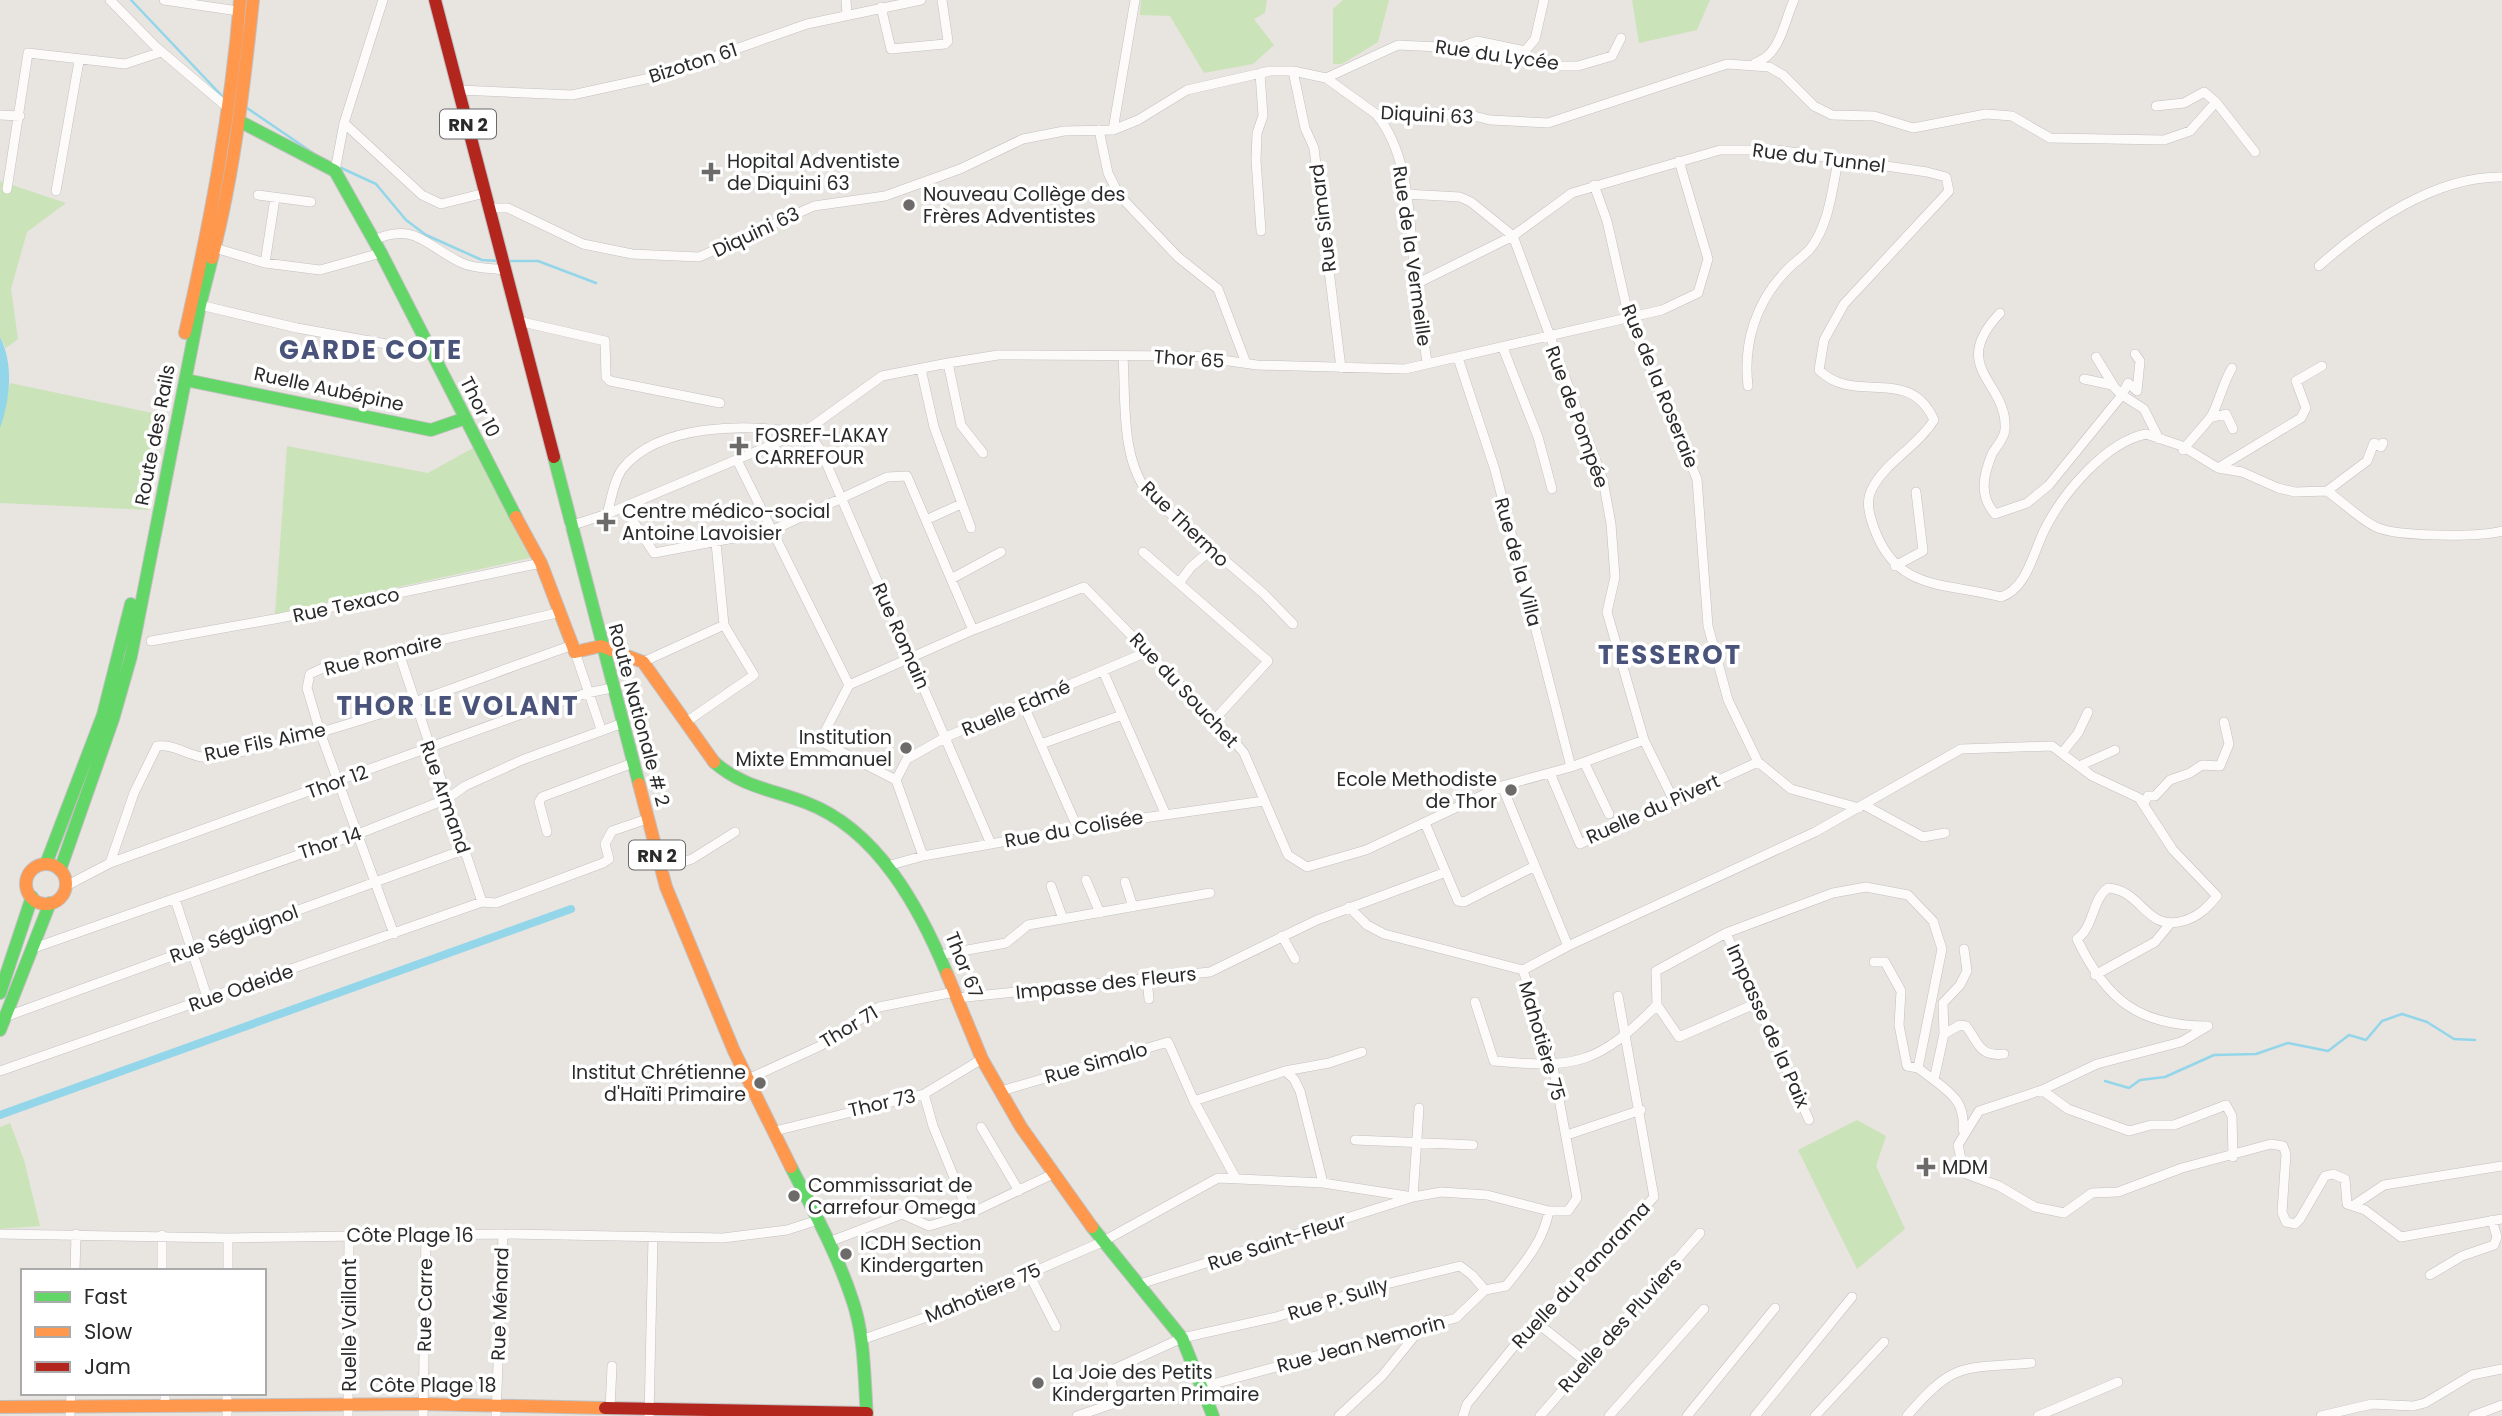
<svg xmlns="http://www.w3.org/2000/svg" width="2502" height="1416" viewBox="0 0 2502 1416" font-family="Poppins,sans-serif">
<style>
.green{fill:#cbe3b8}
.water{fill:#93d6ea}
.lines{fill:none;stroke-linecap:round;stroke-linejoin:round}
.stream{stroke:#93d6ea;stroke-width:2.5}
.canal{stroke:#93d6ea;stroke-width:8}
.street-casing{stroke:#c2c0c1;stroke-width:10}
.fast-casing{stroke:#c2c0c1;stroke-width:14}
.slow-casing{stroke:#c2c0c1;stroke-width:14}
.jam-casing{stroke:#c2c0c1;stroke-width:14}
.street{stroke:#fcfbfa;stroke-width:9}
.fast{stroke:#63d668;stroke-width:12}
.slow{stroke:#ff974d;stroke-width:12}
.jam{stroke:#b3261e;stroke-width:12}
.poi-dot{fill:#6c6b6a;stroke:#fff;stroke-width:2.5}
.labels{text-anchor:middle;dominant-baseline:central;stroke-width:7;stroke-linejoin:round;paint-order:stroke}
.shield{fill:#fff;stroke:#6a6a6a;stroke-width:2}
.shield-label{font-size:18px;font-weight:bold;fill:#2a2a2a}
.street-label{font-size:19px;fill:#2a2a2a;stroke:#fff}
.poi-label{font-size:19px;fill:#2a2a2a;stroke:#fff;text-anchor:start}
.district-label{font-size:26px;font-weight:bold;letter-spacing:2px;fill:#4a547b;stroke:#fff}
</style>
<rect width="100%" height="100%" fill="#e8e4e0"/>
<path class="green" d="M1141,0H1267L1265,13L1254,19L1274,45L1253,64L1204,73L1170,16L1140,15Z
M1343,0H1389L1378,42L1342,64H1333V9Z
M1632,0H1710L1697,30L1639,43Z
M0,181L66,203L27,232L11,289L18,339L6,348L0,337Z
M10,383L162,415L149,510L0,503V428Z
M287,446L428,473L473,448L530,558L275,614Z
M1857,1120L1886,1136L1876,1166L1905,1229L1857,1269L1798,1150Z
M10,1123L24,1160L40,1226L0,1229V1127Z"/>
<path class="water" d="M0,337C14,364 10,400 0,428Z"/>
<g class="lines">
<path class="stream" d="M131,0L222,96
M247,108L313,153
M337,166L376,184L406,220L426,235L482,260L499,261
M509,261H538L596,283
M2105,1081L2129,1088L2140,1080L2165,1077L2214,1055L2256,1054L2288,1043L2328,1051L2349,1035L2366,1040L2382,1021L2402,1014L2427,1022L2454,1039L2475,1040"/>
<path class="canal" d="M0,1115L571,909"/>
<g class="street-casing">
<path id="street" d="M110,0L155,46L228,108
M164,0L238,11
M846,0L847,15
M881,7L891,49L945,44L948,41L942,0
M1460,47L1477,41L1525,51L1535,39L1544,0
M1755,63C1781,55 1784,21 1794,0
M1293,71L1305,128L1314,148L1341,368
M1260,73L1263,116L1257,133L1256,160L1261,231
M1326,78L1398,45L1459,48L1555,66H1578L1612,56L1621,38
M459,90L572,95L659,76L807,24L921,0
M2156,106L2184,103L2204,92L2216,102L2255,152
M1376,114C1411,156 1409,223 1415,276C1418,305 1423,334 1427,362
M0,115L20,116
M344,123L422,195L441,204L485,193
M1099,130L1108,173L1119,195L1178,257L1218,289L1246,363
M1113,130L1135,0
M335,171L344,123L383,0
M1594,185L1607,221L1629,318L1697,479L1708,626L1728,700L1758,762L1791,789L1859,808
M7,189L28,53L125,64L161,52
M56,191L79,61
M1406,194L1460,197L1471,202L1513,236L1603,480L1611,524L1615,577L1607,612L1644,740L1674,801
M258,195L311,202
M490,208H508L583,244L632,254L699,257L814,206L885,196L960,169L1023,139L1064,131L1113,130L1138,120L1187,90L1270,71H1293L1326,78L1376,114L1425,117L1462,113L1490,120L1548,123L1727,64L1769,67L1783,75L1814,106L1832,115L1874,116L1913,128L1986,114L2012,116L2050,138L2164,140L2190,131L2216,102
M374,240C415,221 427,247 462,263C474,269 492,268 505,270
M215,248L265,263L320,270L381,253
M265,263L275,198
M2319,266C2367,223 2436,176 2502,177
M1416,284L1513,236L1572,193L1720,150H1777L1927,172L1946,177L1949,191L1844,304L1824,340L1819,370C1855,406 1909,364 1934,420C1918,446 1887,461 1873,487C1865,500 1869,514 1874,528C1897,592 1944,582 2001,597C2028,588 2033,551 2046,527C2064,492 2106,442 2146,434L2182,446L2218,468L2242,472L2278,488L2295,492L2327,491C2343,502 2358,518 2376,527C2397,537 2478,537 2502,531
M200,305L297,328L431,352
M2000,313C1947,369 2009,382 2005,430C2004,439 1996,447 1992,454C1983,476 1979,496 1995,514L2027,503L2049,485L2122,395L2144,409L2159,439
M518,321L605,341L606,377L610,381L720,403
M1503,348L1538,437L1552,489
M1123,356C1126,403 1120,460 1151,497L1264,594L1293,624
M2096,357L2115,388
M1458,358L1495,470L1571,767
M948,363L961,425L983,453
M921,369L934,427L971,528
M2084,379L2112,385L2122,395L2128,383L2137,391L2140,361L2135,354
M1748,386C1743,343 1756,302 1786,271C1793,263 1803,257 1810,249C1829,225 1832,190 1838,161
M2210,418L2226,414L2233,429
M807,430L821,451L991,844
M2183,450C2190,440 2208,422 2212,415C2220,399 2223,383 2232,368
M737,460L849,685L820,741L896,780L923,856
M2218,468L2301,418L2306,408L2296,381L2322,366
M2327,491L2367,461L2374,443L2381,447L2383,443
M624,507L654,553L771,531L887,477L907,476L951,579
M607,514C611,501 614,479 623,468C659,424 746,423 798,433
M926,520L961,504
M570,526L607,514L807,430L882,376L948,363L998,355L1194,356L1257,365L1405,369L1662,310L1698,293L1708,259L1679,161
M1143,552L1268,661L1215,719
M1895,566L1923,551L1916,492
M1179,583L1191,567L1211,550
M973,630L951,579L1001,552
M151,641L280,618L541,563
M398,650L482,902
M575,652L601,729
M643,662L724,625
M1103,671L1165,813
M849,685L973,630L1084,587L1230,736L1244,753L1288,855L1307,867L1366,850L1502,786L1571,767L1644,740
M1024,706L1078,829
M686,722L754,675L724,625L716,543
M1041,744L1122,715
M2062,753L2078,733L2088,712
M1584,762L1609,814
M2079,766L2115,750
M1550,773L1580,844L1758,762
M896,780L907,759L946,737L1149,651
M1502,786L1568,946
M2144,803L2148,796H2155L2170,780L2190,773L2202,765L2220,766L2229,744L2224,722
M1864,805L1923,837L1945,833
M1425,823L1458,901L1464,902L1535,866
M547,832L539,802L542,797L633,763
M110,863L134,793L157,746C176,743 192,760 212,757C336,737 455,686 573,645
M887,866L923,856L1115,822L1264,801
M661,869L692,859L735,832
M1086,880L1100,913
M1125,882L1133,907
M66,886L110,863L516,716L587,693L612,688
M1051,886L1063,919
M175,899L208,1000
M1349,907L1367,925L1384,934L1523,970
M1726,933L1809,1120
M394,934L320,732L307,688L310,674L325,667L561,612
M1282,936L1295,959
M31,949L358,834L447,799L465,786L522,760L623,723
M1964,949L1967,971L1960,985L1943,1003L1944,1034L1960,1025L1966,1026C1979,1043 1979,1057 2004,1054
M940,955L1006,943L1028,925L1210,893
M1874,962H1885L1901,991L1899,1025L1907,1066L1918,1068L1934,1080
M2095,975L2155,942L2169,925
M1147,979L1149,999
M957,998L1210,972L1317,920L1446,872
M1475,1002L1494,1061C1577,1069 1598,1064 1657,1005
M1757,1003L1679,1037L1657,1005L1656,971L1726,933L1833,893L1866,887L1908,895L1933,921L1942,949L1918,1068
M5,1017L463,850
M1944,1034L1934,1080C1954,1095 1965,1104 1963,1130
M0,1071L482,902L496,903L603,863L609,859L605,844L612,831L647,819
M1285,1071L1294,1079L1300,1091L1323,1183
M748,1079L820,1046L879,1007L954,992
M2042,1090L1979,1111L1958,1145L1964,1173L1999,1186L2035,1207L2064,1213L2092,1193L2118,1192L2182,1168L2271,1144L2283,1146L2286,1154L2282,1212L2286,1222L2295,1224L2300,1219L2325,1176L2333,1174L2345,1179L2347,1204L2365,1210L2401,1237L2502,1219
M1001,1091L1168,1042L1194,1101L1235,1177
M924,1094L933,1126L969,1214
M1194,1101L1285,1071L1329,1063L1362,1052
M981,1127L1019,1191
M775,1131L924,1094L982,1059
M1567,1135L1641,1110
M1355,1140L1473,1145
M2354,1205L2384,1185L2502,1166
M0,1234L228,1238L503,1234L723,1238L787,1230L818,1220
M829,1242L902,1214L929,1226L969,1214L1055,1173
M75,1271L76,1234
M162,1271V1235
M228,1271V1238
M1029,1274L1056,1327
M2430,1275L2462,1256L2494,1245L2497,1237L2492,1220
M1140,1284L1413,1197L1419,1108
M1536,1322L1585,1361
M861,1340L941,1312L1102,1242L1218,1178L1323,1183L1413,1197L1441,1192L1487,1195L1549,1211H1568L1577,1198L1553,1066L1523,970L1568,946L1815,832L1961,749L2052,746L2092,776L2139,798L2173,850L2217,896C2207,908 2198,917 2183,921C2146,932 2142,890 2108,888C2092,899 2094,927 2077,939C2106,1000 2139,1026 2208,1026L2181,1042L2097,1064L2042,1090L2068,1109L2129,1131L2151,1125H2174L2226,1105L2232,1116L2233,1157
M1202,1387L1456,1318L1485,1290L1506,1286C1525,1262 1543,1242 1549,1211
M165,1393V1406
M610,1409L612,1366
M70,1416L71,1393
M227,1416V1393
M348,1416L349,1235
M423,1416L426,1235
M496,1416L503,1234
M649,1416L653,1237
M1077,1416L1115,1403L1110,1371L1182,1338L1276,1317L1370,1288L1460,1266L1472,1275L1485,1290
M1339,1416L1382,1376L1421,1328
M1463,1416L1467,1404L1515,1345L1654,1197L1618,996
M1540,1416L1700,1233
M1609,1416L1704,1309
M1687,1416L1775,1308
M1755,1416L1852,1297
M1815,1416L1884,1342
M1907,1416C1955,1360 1962,1369 2031,1363
M2038,1416L2118,1382
M2321,1416L2372,1404L2413,1406L2425,1403L2472,1375L2502,1369
M2473,1416L2502,1405"/>
</g>
<g class="fast-casing">
<path id="fast" d="M239,121L335,171L381,253L516,517
M186,380L431,430L463,419
M554,457L639,784
M714,762C742,787 774,790 807,803C878,830 920,909 947,974
M46,864L103,715L131,604
M60,870L113,719L131,656L200,305L212,258
M0,993L32,897
M0,1030L50,903
M791,1167C813,1210 837,1253 852,1299C865,1335 864,1378 867,1416
M1092,1227L1182,1338L1213,1416"/>
</g>
<g class="slow-casing">
<path id="slow" d="M212,258C234,174 244,86 253,0
M185,333C210,223 231,113 240,0
M516,517L541,563L575,652L601,646L643,662L714,762
M639,784L666,887L734,1051L791,1167
M26 884a20 20 0 1 1 40 0a20 20 0 1 1-40 0Z
M947,974L982,1059L1021,1127L1092,1227
M0,1407L423,1404L605,1408"/>
</g>
<g class="jam-casing">
<path id="jam" d="M435,0L554,457
M605,1408L867,1413"/>
</g>
<use href="#street" class="street"/>
<use href="#fast" class="fast"/>
<use href="#slow" class="slow"/>
<use href="#jam" class="jam"/>
</g>
<g class="poi-dot">
<path d="M707.5 161.5h7v7h7v7h-7v7h-7v-7h-7v-7h7z"/>
<circle cx="909" cy="205" r="7"/>
<path d="M735.5 435.5h7v7h7v7h-7v7h-7v-7h-7v-7h7z"/>
<path d="M602.5 511.5h7v7h7v7h-7v7h-7v-7h-7v-7h7z"/>
<circle cx="906" cy="748" r="7"/>
<circle cx="1511" cy="790" r="7"/>
<circle cx="760" cy="1083" r="7"/>
<path d="M1922.5 1156.5h7v7h7v7h-7v7h-7v-7h-7v-7h7z"/>
<circle cx="794" cy="1196" r="7"/>
<circle cx="846" cy="1254" r="7"/>
<circle cx="1038" cy="1383" r="7"/>
</g>
<g class="labels">
<g class="shield">
<rect x="440" y="109.5" width="56" height="29" rx="5"/>
<rect x="629" y="840.5" width="56" height="29" rx="5"/>
</g>
<g class="shield-label">
<text x="468" y="124">RN 2</text>
<text x="657" y="855">RN 2</text>
</g>
<g class="street-label">
<text transform="translate(1497 55) rotate(8)">Rue du Lycée</text>
<text transform="translate(693 63) rotate(-18)">Bizoton 61</text>
<text transform="translate(1427 115) rotate(3)">Diquini 63</text>
<text transform="translate(1819 158) rotate(7)">Rue du Tunnel</text>
<text transform="translate(1323 218) rotate(-97)">Rue Simard</text>
<text transform="translate(756 232) rotate(-25)">Diquini 63</text>
<text transform="translate(1412 256) rotate(82)">Rue de la Vermeille</text>
<text transform="translate(1189 359) rotate(4)">Thor 65</text>
<text transform="translate(1660 386) rotate(68)">Rue de la Roseraie</text>
<text transform="translate(329 389) rotate(12)">Ruelle Aubépine</text>
<text transform="translate(480 407) rotate(63)">Thor 10</text>
<text transform="translate(1577 417) rotate(70)">Rue de Pompée</text>
<text transform="translate(155 435) rotate(-79)">Route des Rails</text>
<text transform="translate(1185 524) rotate(44)">Rue Thermo</text>
<text transform="translate(1518 562) rotate(75)">Rue de la Villa</text>
<text transform="translate(346 605) rotate(-12)">Rue Texaco</text>
<text transform="translate(901 636) rotate(66)">Rue Romain</text>
<text transform="translate(383 655) rotate(-14)">Rue Romaire</text>
<text transform="translate(1184 690) rotate(47)">Rue du Souchet</text>
<text transform="translate(1016 708) rotate(-23)">Ruelle Edmé</text>
<text transform="translate(639 715) rotate(75)">Route Nationale # 2</text>
<text transform="translate(265 742) rotate(-12)">Rue Fils Aime</text>
<text transform="translate(337 782) rotate(-20)">Thor 12</text>
<text transform="translate(445 797) rotate(71)">Rue Armand</text>
<text transform="translate(1653 809) rotate(-24)">Ruelle du Pivert</text>
<text transform="translate(1074 829) rotate(-10)">Rue du Colisée</text>
<text transform="translate(330 843) rotate(-18)">Thor 14</text>
<text transform="translate(234 934) rotate(-20)">Rue Séguignol</text>
<text transform="translate(964 965) rotate(68)">Thor 67</text>
<text transform="translate(1106 983) rotate(-6)">Impasse des Fleurs</text>
<text transform="translate(241 988) rotate(-19)">Rue Odeide</text>
<text transform="translate(1768 1026) rotate(66)">Impasse de la Paix</text>
<text transform="translate(849 1027) rotate(-31)">Thor 71</text>
<text transform="translate(1542 1041) rotate(74)">Mahotière 75</text>
<text transform="translate(1096 1063) rotate(-16)">Rue Simalo</text>
<text transform="translate(882 1103) rotate(-13)">Thor 73</text>
<text x="410" y="1235">Côte Plage 16</text>
<text transform="translate(1277 1242) rotate(-18)">Rue Saint-Fleur</text>
<text transform="translate(1581 1275) rotate(-47)">Ruelle du Panorama</text>
<text transform="translate(983 1293) rotate(-23)">Mahotiere 75</text>
<text transform="translate(1338 1299) rotate(-17)">Rue P. Sully</text>
<text transform="translate(500 1304) rotate(-88)">Rue Ménard</text>
<text transform="translate(425 1305) rotate(-89)">Rue Carre</text>
<text transform="translate(349 1325) rotate(-90)">Ruelle Vaillant</text>
<text transform="translate(1620 1325) rotate(-48)">Ruelle des Pluviers</text>
<text transform="translate(1361 1344) rotate(-15)">Rue Jean Nemorin</text>
<text x="433" y="1385">Côte Plage 18</text>
</g>
<g class="poi-label">
<text x="727" y="161">Hopital Adventiste<tspan x="727" dy="22">de Diquini 63</tspan></text>
<text x="923" y="194">Nouveau Collège des<tspan x="923" dy="22">Frères Adventistes</tspan></text>
<text x="755" y="435">FOSREF-LAKAY<tspan x="755" dy="22">CARREFOUR</tspan></text>
<text x="622" y="511">Centre médico-social<tspan x="622" dy="22">Antoine Lavoisier</tspan></text>
<text x="892" y="737" text-anchor="end">Institution<tspan x="892" dy="22">Mixte Emmanuel</tspan></text>
<text x="1497" y="779" text-anchor="end">Ecole Methodiste<tspan x="1497" dy="22">de Thor</tspan></text>
<text x="746" y="1072" text-anchor="end">Institut Chrétienne<tspan x="746" dy="22">d'Haïti Primaire</tspan></text>
<text x="1942" y="1167">MDM</text>
<text x="808" y="1185">Commissariat de<tspan x="808" dy="22">Carrefour Omega</tspan></text>
<text x="860" y="1243">ICDH Section<tspan x="860" dy="22">Kindergarten</tspan></text>
<text x="1052" y="1372">La Joie des Petits<tspan x="1052" dy="22">Kindergarten Primaire</tspan></text>
</g>
<g class="district-label">
<text x="371" y="350">GARDE COTE</text>
<text x="1670" y="655">TESSEROT</text>
<text x="458" y="706">THOR LE VOLANT</text>
</g>
</g>
<rect x="21" y="1269" width="245" height="126" fill="#ffffff" stroke="#aaaaaa" stroke-width="2"/>
<rect x="35" y="1292" width="35" height="10" fill="#63d668" stroke="#aaaaaa" stroke-width="2"/>
<text x="84" y="1304" font-size="21" fill="#2a2a2a">Fast</text>
<rect x="35" y="1327" width="35" height="10" fill="#ff974d" stroke="#aaaaaa" stroke-width="2"/>
<text x="84" y="1339" font-size="21" fill="#2a2a2a">Slow</text>
<rect x="35" y="1362" width="35" height="10" fill="#b3261e" stroke="#aaaaaa" stroke-width="2"/>
<text x="84" y="1374" font-size="21" fill="#2a2a2a">Jam</text>
</svg>
